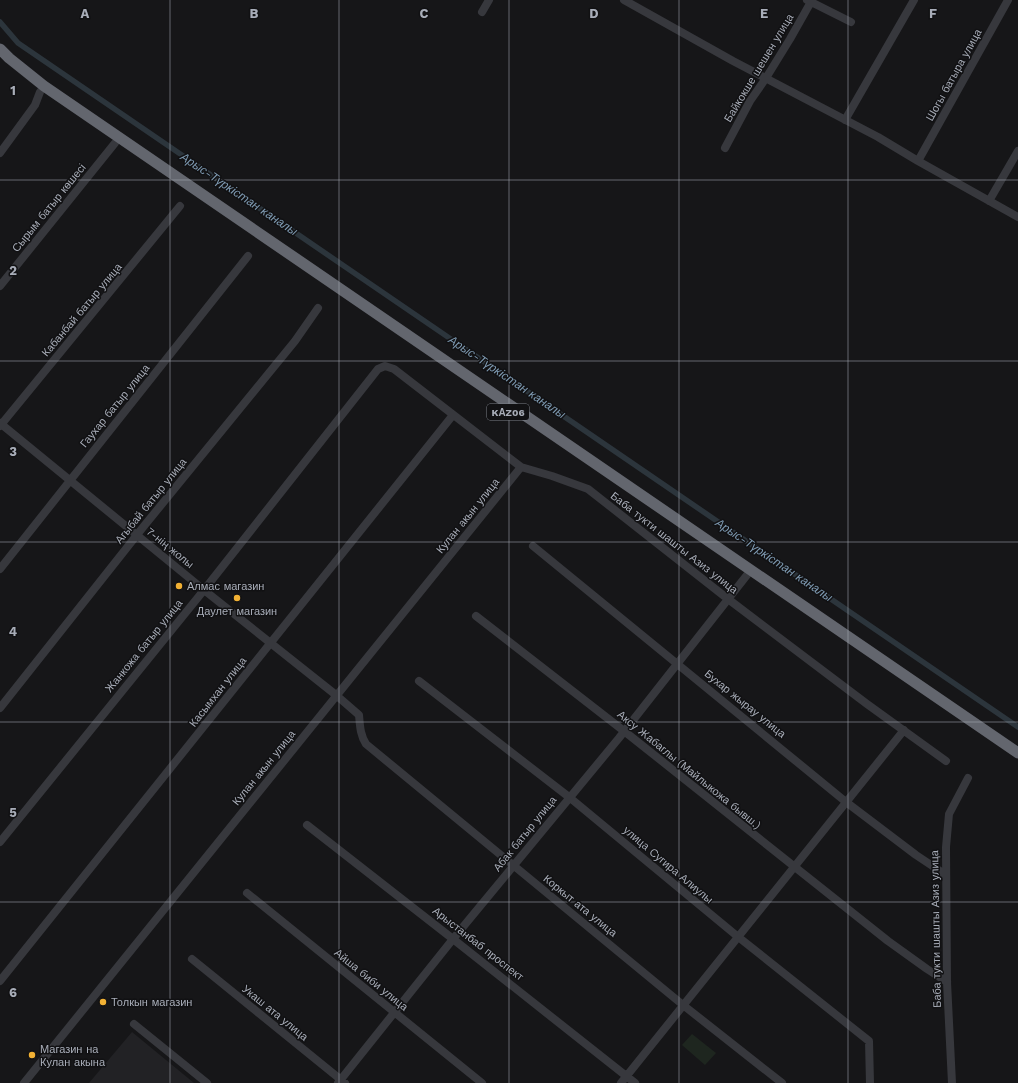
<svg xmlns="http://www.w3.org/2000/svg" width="1018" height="1083" viewBox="0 0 1018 1083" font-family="'Work Sans',sans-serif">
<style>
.built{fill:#222225}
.green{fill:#1e261f}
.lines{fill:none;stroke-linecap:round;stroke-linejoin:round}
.canal{stroke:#2c353c;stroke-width:5.5}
.minor{stroke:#37383d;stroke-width:8}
.highway{stroke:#63666e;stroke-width:11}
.grid{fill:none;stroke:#a8adb8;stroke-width:1;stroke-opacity:0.55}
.poi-dot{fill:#f2b134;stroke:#111113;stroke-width:1.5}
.labels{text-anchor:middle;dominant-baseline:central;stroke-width:3;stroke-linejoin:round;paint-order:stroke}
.shield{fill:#111113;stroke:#7b7e86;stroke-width:1}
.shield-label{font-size:10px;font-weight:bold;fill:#a8adb8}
.street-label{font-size:11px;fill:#a8adb8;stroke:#111113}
.poi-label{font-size:11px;fill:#a8adb8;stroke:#111113;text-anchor:start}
.water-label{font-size:12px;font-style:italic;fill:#7f9bb3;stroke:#111113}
.grid-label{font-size:13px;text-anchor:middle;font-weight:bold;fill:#a8adb8;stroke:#111113;stroke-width:3;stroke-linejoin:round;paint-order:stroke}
</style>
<rect width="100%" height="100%" fill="#161618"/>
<path class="built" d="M132,1032L194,1083H89Z"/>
<path class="green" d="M692,1034L716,1053L705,1065L682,1045Z"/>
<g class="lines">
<path class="canal" d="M0,22L18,43L1018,727"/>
<path class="minor" d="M624,0L733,61L878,137L918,161L1018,217
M807,0L851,22
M482,12L489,0
M845,120L914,0
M725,148L750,101L766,78L790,39L812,0
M0,153L35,105L40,92
M918,161L1008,0
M989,201L1018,151
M0,286L115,143
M0,423L204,590L336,695L359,715C360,725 360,735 366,744L683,1005L782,1083
M0,426L180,206
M533,546L846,802L916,855L946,875
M0,569L248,256
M476,616L624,731L888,941L927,969L947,982
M419,681L569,797L737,936L869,1041L870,1083
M0,708L144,526L295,341L318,308
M307,825L453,939L635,1083
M0,842L204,590L378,369L385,366L394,369L521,467L552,476L588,489L728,599L867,704L946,761
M247,893L482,1083
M192,959L345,1083
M0,981L453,415
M134,1024L207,1083
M24,1083L521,467
M338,1083L453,939L619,738L747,575
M621,1083L904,730
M952,1083L947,982L946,847L949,814L968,778"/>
<path class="highway" d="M0,49L9,58L44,86L1018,753"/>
</g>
<path class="grid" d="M170,0V1083M339,0V1083M509,0V1083M679,0V1083M848,0V1083M0,180H1018M0,361H1018M0,542H1018M0,722H1018M0,902H1018"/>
<g class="poi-dot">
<circle cx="179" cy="586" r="4"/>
<circle cx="237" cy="598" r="4"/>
<circle cx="103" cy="1002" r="4"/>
<circle cx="32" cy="1055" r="4"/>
</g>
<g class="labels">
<rect class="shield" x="487" y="404" width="42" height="16" rx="3"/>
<g class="shield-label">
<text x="508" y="412">KАZ06</text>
</g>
<g class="street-label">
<text transform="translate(759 68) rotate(-59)">Байкокше шешен улица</text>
<text transform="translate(954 75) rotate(-61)">Шогы батыра улица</text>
<text transform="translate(49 208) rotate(-51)">Сырым батыр көшесі</text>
<text transform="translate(82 310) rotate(-50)">Кабанбай батыр улица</text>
<text transform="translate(115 406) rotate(-51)">Гаухар батыр улица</text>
<text transform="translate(151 501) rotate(-51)">Агыбай батыр улица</text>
<text transform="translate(468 516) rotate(-51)">Кулан акын улица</text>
<text transform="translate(674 543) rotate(38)">Баба тукти шашты Азиз улица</text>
<text transform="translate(170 548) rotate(39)">7-нің жолы</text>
<text transform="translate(144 646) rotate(-51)">Жанкожа батыр улица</text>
<text transform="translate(218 692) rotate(-52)">Касымхан улица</text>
<text transform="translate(745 704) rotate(39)">Бухар жырау улица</text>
<text transform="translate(264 768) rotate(-51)">Кулан акын улица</text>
<text transform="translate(689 770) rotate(39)">Аксу Жабаглы (Майлыкожа бывш.)</text>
<text transform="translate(525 834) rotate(-51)">Абак батыр улица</text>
<text transform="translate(668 865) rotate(40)">улица Сугира Алиулы</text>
<text transform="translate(580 906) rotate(39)">Коркыт ата улица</text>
<text transform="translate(936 929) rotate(-91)">Баба тукти шашты Азиз улица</text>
<text transform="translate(478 944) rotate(38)">Арыстанбаб проспект</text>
<text transform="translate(371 980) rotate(39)">Айша биби улица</text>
<text transform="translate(275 1013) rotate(39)">Укаш ата улица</text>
</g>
<g class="poi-label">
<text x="187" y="586">Алмас магазин</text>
<text x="237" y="611" text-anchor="middle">Даулет магазин</text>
<text x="111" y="1002">Толкын магазин</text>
<text x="40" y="1049">Магазин на<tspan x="40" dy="13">Кулан акына</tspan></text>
</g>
<g class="water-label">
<text transform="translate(239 194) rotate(34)">Арыс-Түркістан каналы</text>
<text transform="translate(507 377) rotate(34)">Арыс-Түркістан каналы</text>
<text transform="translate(774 560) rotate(34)">Арыс-Түркістан каналы</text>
</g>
</g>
<g class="grid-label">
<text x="85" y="18">A</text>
<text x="254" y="18">B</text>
<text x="424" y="18">C</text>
<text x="594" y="18">D</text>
<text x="764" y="18">E</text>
<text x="933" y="18">F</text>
<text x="13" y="95">1</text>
<text x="13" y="275">2</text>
<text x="13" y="456">3</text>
<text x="13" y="636">4</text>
<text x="13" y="817">5</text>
<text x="13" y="997">6</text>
</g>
</svg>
